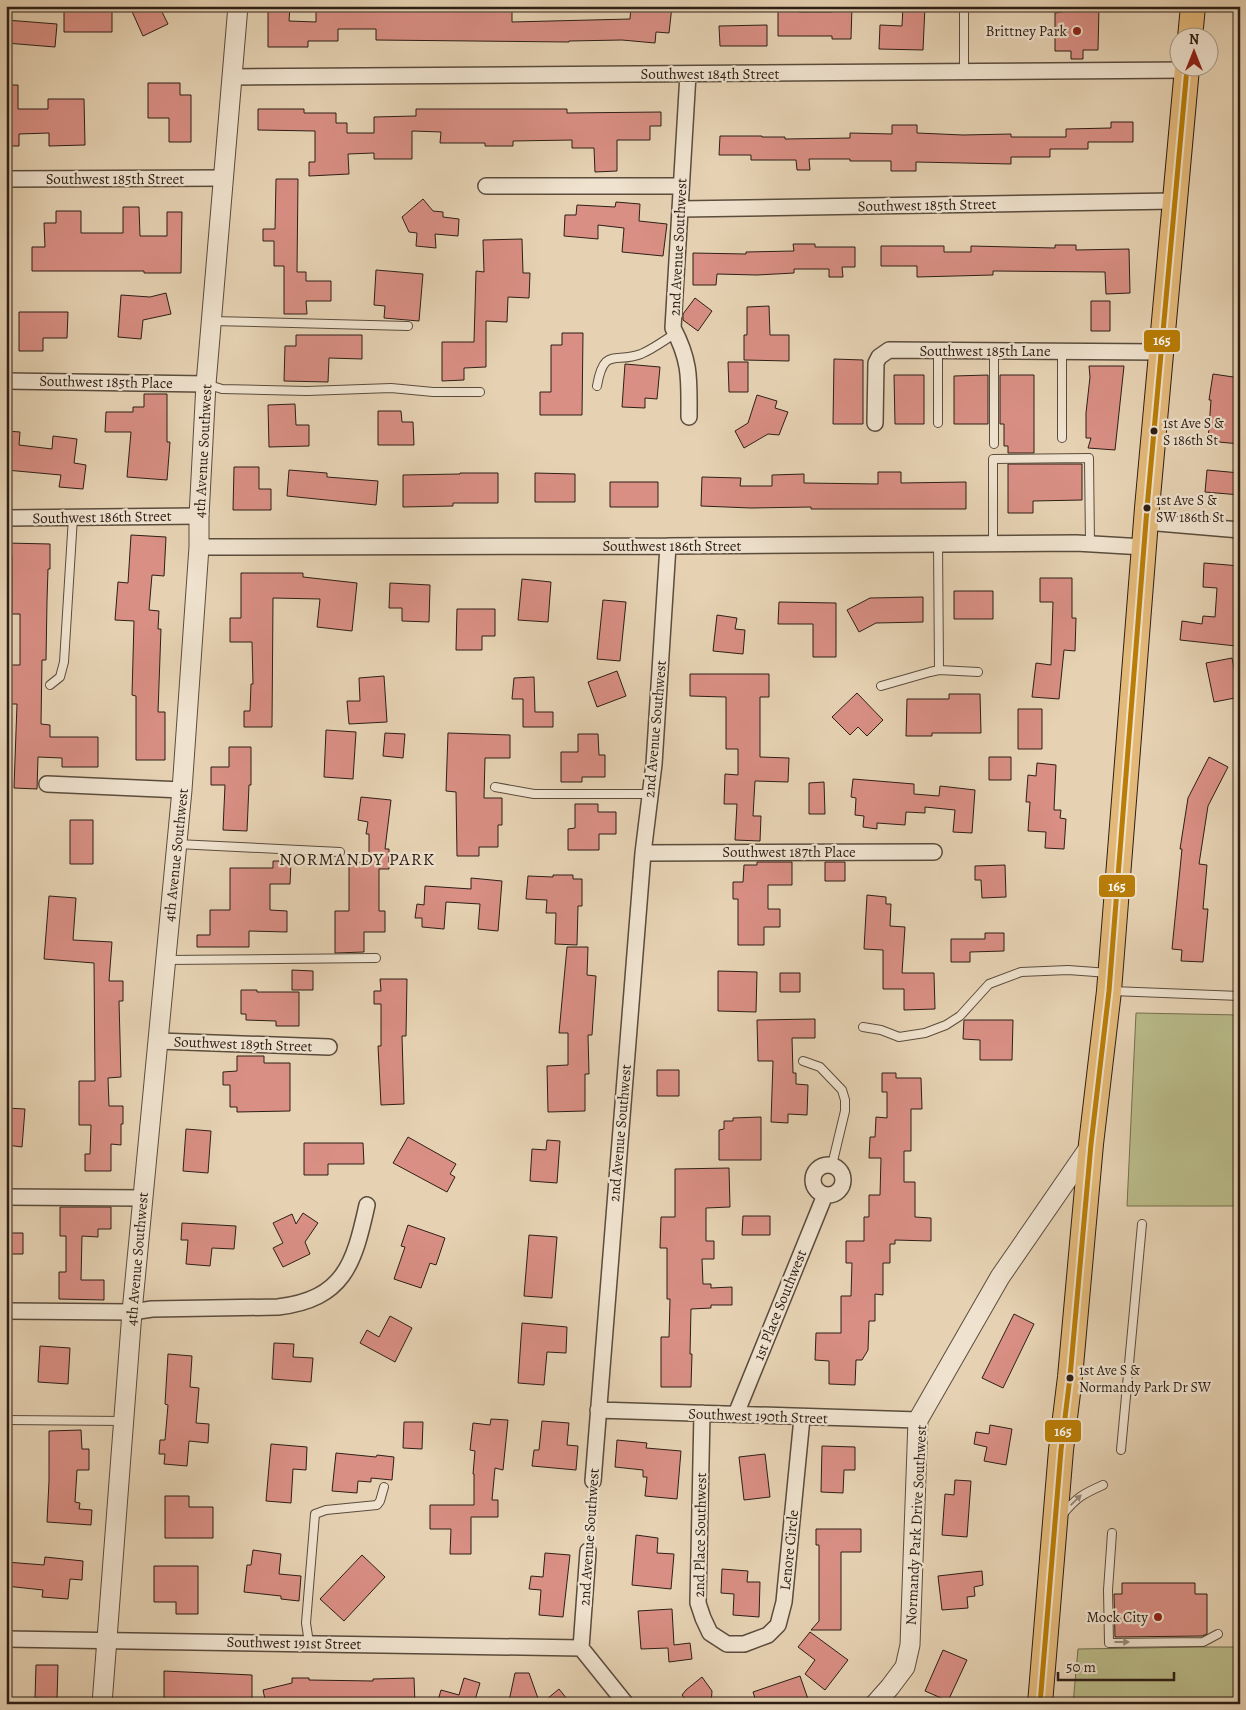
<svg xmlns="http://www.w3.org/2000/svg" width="1246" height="1710" viewBox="0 0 1246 1710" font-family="Alegreya,serif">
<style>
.green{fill:#b9bb89;stroke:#736d50}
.building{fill:#d98f84;stroke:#2d1f16}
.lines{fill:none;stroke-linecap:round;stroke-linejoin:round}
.service-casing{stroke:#5b4c3d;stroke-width:10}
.minor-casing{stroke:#5b4c3d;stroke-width:18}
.tertiary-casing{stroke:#5b4c3d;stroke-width:21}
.primary-casing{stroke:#2d1f16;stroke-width:26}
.path{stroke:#2d1f16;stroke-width:2.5;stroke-dasharray:4 2.5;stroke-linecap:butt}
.service{stroke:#efe2ce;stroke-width:8}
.minor{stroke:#efe2ce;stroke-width:15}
.tertiary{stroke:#efe2ce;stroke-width:19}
.primary{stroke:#e3b97a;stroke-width:24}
.bus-1-casing{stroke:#efe2ce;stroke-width:9}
.bus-1{stroke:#ba7e07;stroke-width:5}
.oneway{fill:#988a7b}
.poi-dot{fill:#8f2418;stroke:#efe2ce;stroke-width:2}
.bus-dot{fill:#2d1f16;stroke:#efe2ce;stroke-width:2}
.labels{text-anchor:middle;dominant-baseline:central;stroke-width:4.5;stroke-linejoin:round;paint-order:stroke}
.bus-label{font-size:14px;fill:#2d1f16;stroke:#efe2ce;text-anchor:start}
.poi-label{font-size:15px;fill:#2d1f16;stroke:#efe2ce;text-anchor:end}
.street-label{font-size:15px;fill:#2d1f16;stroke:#efe2ce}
.quarter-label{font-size:18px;letter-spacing:1px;fill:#2d1f16;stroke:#efe2ce}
.line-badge{stroke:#efe2ce;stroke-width:2}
.badge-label{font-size:14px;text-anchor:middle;font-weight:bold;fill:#fff}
</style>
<rect width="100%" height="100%" fill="#e6d2b3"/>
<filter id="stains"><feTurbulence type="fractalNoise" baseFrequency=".004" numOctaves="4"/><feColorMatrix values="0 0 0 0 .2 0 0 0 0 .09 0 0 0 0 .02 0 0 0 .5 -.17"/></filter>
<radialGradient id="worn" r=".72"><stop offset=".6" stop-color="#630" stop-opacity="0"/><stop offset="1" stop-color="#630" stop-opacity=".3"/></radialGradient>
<path class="green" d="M1136,1013L1240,1015V1206H1127Z
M1202,1647H1240V1704H1073L1078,1649Z"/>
<path class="building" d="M64,6H112V32H64Z
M159,6L168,24L143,36L130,7Z
M268,6H290L289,21L316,22V6H361V9L432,10V6L512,7V22L630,19L631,6H672L669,33L656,32L655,43L622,40L569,41V42L376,40V29H338V41H308V47H268Z
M778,6H799V12H832V6H852L851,39H832V36H778Z
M903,6H925L923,50L879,49L880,25L902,26Z
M1063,6H1099L1098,50H1083V59H1071V51H1055V13L1063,12Z
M6,20L57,24L55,47L6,43Z
M767,25V46H720L719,26Z
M148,83H180V95H191V142H169V118H148Z
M6,85H18V109H48V99H84L85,145L49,146V133L19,134V146H6Z
M258,109H304V113H336V123H347V133H374V117L416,116V109H567V113L661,112V126H650V140H617V171L595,172L594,148H572V140L513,141V146H485V143H440L441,132L412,131V159H374V153L348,154L349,174L309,176V162H315V131L258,130Z
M1111,122H1133V142H1088V149H1050V157H1011V164L916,162V171H891V161H850V159H809L810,170H797L796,160H751V155H719L720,136H762V137H785V139L850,138V133L892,134V125H917V133L963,135L1011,134V137H1066V129L1111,128Z
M276,179H298L297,272H306V281H331V301H306L307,314H284V266H274V241H263V229H275Z
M423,199L433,211L443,212V217L459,219L458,236L435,234L436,248L416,246L417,233L409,232L402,217Z
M616,202L640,204L639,221L667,224L663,256L622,252L624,228L598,225V239L564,236L565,215H576L577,205L615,207Z
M123,207H139L140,236H167V212H182L181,273H144V271H32V247H45L44,223H56V211H81V233H123Z
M522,239L523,273H530L529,298L508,297L507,322L486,321V367L464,368V380L442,381V342H474L476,271L484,272L483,240Z
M793,244H815V247H855V267H842L843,277H829V269H794V273L757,275L717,274L716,285H693V253L746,254V252L794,251Z
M1055,245H1076V250L1129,249L1130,293L1106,294L1105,272L993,271V275L917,277V266H881V246H944V252H971V246L1055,248Z
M376,270L423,274L419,321L384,318L385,306L374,305Z
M166,293L171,314L143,320L141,339L118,337L121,295L150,297Z
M695,298L712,311L698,331L683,320V314Z
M1091,301H1110V331H1091Z
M769,306L770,335H789V361L744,360V335H747V307Z
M19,312H68L67,338H43V351H19Z
M562,333H583L582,415H540V392H551V345H562Z
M296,335H362V359L329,358L328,382L284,381L285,346H296Z
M834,359L863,360V424H833Z
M728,362H748V392H729Z
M625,364L660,367L657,399L645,398V408L622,407Z
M1089,366H1124L1115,450L1088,448L1091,438H1086V413L1090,377Z
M1213,374L1240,378V394L1236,423H1240V444L1208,441L1211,400H1209Z
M894,375H924V424H895Z
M988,375V424H954V376Z
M1000,375H1034V453H1008V446H1004V424H1000Z
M144,394H167V442H170L167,480L127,477L131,432H105L106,412H133V407H144Z
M757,395L777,401L775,408L788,412L779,435L768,434L744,448L735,431L748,423Z
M295,404L296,425H309V446L269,447L268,405Z
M378,411H401L402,422H413L414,445H378Z
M6,431L20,432L19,445L52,449L53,436L77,439L74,463L86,465L83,489L59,487L61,475L6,470Z
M1008,464H1082V500L1033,501V513H1008Z
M234,467H259V489H271V510H233Z
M289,470L327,473V477L378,481L376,505L287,496Z
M1207,470L1240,473V495L1205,492Z
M878,472H901V483L966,482V509H811V507L751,508L701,506L702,477L741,478L740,486H772V475L804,474V483L878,484Z
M460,473H498V503H453V506L403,507V475L460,474Z
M535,473L575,474V502H535Z
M610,482H658V507H610Z
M131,535L166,537L164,576L152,575L149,610L159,611L158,629H161L158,712H165V760H136V696L132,695L134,621L115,620L118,582L128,583Z
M6,543L50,544V569H48L47,601L46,660H42L41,724L50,725V737H98V767H62V758L38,757L37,789L14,788L17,704H6V677H8V665H20V614H12V556H6Z
M1204,563L1240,566V607L1236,646L1180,640L1182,621L1202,624L1203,616L1215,617L1217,588L1203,587Z
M241,573H303V577L357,583L352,631L317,627L320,599L273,598L272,727H244V711H250L251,684H253L252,642H230V618H241Z
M1040,578H1072V618H1076L1075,651L1064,650L1059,699L1032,697L1036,663L1051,665L1053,602H1040Z
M522,579L551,582L548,622L518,620Z
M390,583L430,585L429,622L402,621V608H389Z
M954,591H993V619H954Z
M923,597V622L876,623L859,632L847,610L870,598Z
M603,600L626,602L620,661L597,659Z
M779,602L836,603V657H813V624H778Z
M457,609H495V636H482V650H456Z
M717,615L737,618L735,629L745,630L743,654L713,651Z
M1232,658L1240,697L1214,702L1206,663Z
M617,671L626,696L597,707L588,682Z
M690,674H769V697H760V757L789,758L788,782L755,781L753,816H761L760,841L735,840L737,804H724L725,774L738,775V749H726V697L690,696Z
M384,676L387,722L349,724L347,701H360L359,678Z
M534,677L535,712H553V727H523V699H512L514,678Z
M857,693L883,720L867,736L858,727L850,735L832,717Z
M949,694H980L981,733H932V736H906L907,699H949Z
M1018,709H1042V749H1018Z
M326,730L356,732L353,779L324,777Z
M385,733L405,734L403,758L383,756Z
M448,733L510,735V758H485L484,798H502V825H498V847H479V856H457L456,792L446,791Z
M578,734H598L599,755H605V777H582V782H561V752H578Z
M229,747H251V785H249L247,831L223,830L225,785H211V767H229Z
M989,757H1011V780H989Z
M1209,757L1228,767L1208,806L1199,864L1207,865L1203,909H1208L1203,962L1181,961L1182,950L1172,949L1182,849H1180L1188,798Z
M1037,763L1056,765L1054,810H1061L1060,818L1066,819L1064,849L1045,848L1046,832L1028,831L1030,802H1026L1028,775L1036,776Z
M853,779L914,784V794L939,796L940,786L975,790L972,833L953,832L955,810L925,807V813L906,812L905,825L877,823V829L863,827L864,816L855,815L856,798L851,797Z
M824,782L825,814H809V783Z
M361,797L391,800L385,849H389V869H379V911H385V932H364V952L335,953V911H349V864L369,861V834H366L368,822L358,820Z
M575,804H598V812H616V834H599V850H568V829L575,828Z
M70,820H93V864H70Z
M273,861H291L290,884H270V910L287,911V932L249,931V947H197V935H210V910H230V868H273Z
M757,862H792V885H768V909H780V927H764V945H738V899H733V882H743L744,865H757Z
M825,862H845V881H825Z
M1005,865L1006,897L982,898L981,880H975V866Z
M553,875H573V879H582V906H578L577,945L555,944L556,913H546L547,900L526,899L528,876L553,877Z
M471,878L502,881L498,931L478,929L480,904L446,902L444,929L422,927V918H415L417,904L424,905L425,886L471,889Z
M867,895L886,897V904H891L890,926L905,927L902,973H934L935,1009L904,1010V989H883V950L864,949Z
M49,896L76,898L73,940L112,942L109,981H123V1001H119L121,1077L108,1078L109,1106H123V1124H121V1145L111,1144V1171H85V1154H90L91,1125H79V1081H95L94,963L44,959Z
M985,933H1004V951L970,952V962H951V939H985Z
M567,947H588L587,975L596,976L592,1035H588L589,1074H585V1111L548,1112L547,1066L568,1065V1033H559Z
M292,970L313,971V990H292Z
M718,971L757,972L756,1012L718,1011Z
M780,973H800V992H780Z
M380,979H407L406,1036H402L404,1104L381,1105L378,1046H381V1004H374V991H381Z
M241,990H257V992H299V1026H276V1021L246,1020V1014H241Z
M815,1019V1038H792L793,1073H796V1084L808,1085L807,1115L788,1114V1123L771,1122L773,1061H758L757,1020Z
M964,1020H1013L1012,1060H980V1040L963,1039Z
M237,1056H264V1063H290V1111L237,1112V1107H230V1085H223V1072L237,1071Z
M657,1070H679V1096H657Z
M882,1073H896V1078H921L922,1109H911V1151H904V1182H915V1217L931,1218V1241L895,1240V1244H890V1263H883V1295L875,1294V1321H869L868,1350L862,1360H856L855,1385L829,1384V1361L815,1360L816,1333H841V1296H851L852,1263H846V1241H864V1217H869V1195H880L881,1158H869L870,1137H875L876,1117L887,1118V1092H882Z
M6,1108L25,1109L22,1147L7,1145Z
M761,1117V1160H719V1130L724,1129V1121H733V1118Z
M186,1129L211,1131L208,1173L183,1171Z
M408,1137L456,1164L450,1174L455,1177L447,1192L393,1163Z
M547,1140L560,1141L557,1183L530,1181L532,1149L546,1150Z
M304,1143H363L364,1164H328V1175H304Z
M729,1168L730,1207L706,1208V1241H714V1259H702L703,1284H711V1288L732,1287V1305H711V1308L691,1309L690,1354H692L691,1387H661V1337H669L670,1299H667V1248H660L661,1217H675V1169Z
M60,1207H111V1229H98V1237L82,1236L81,1280H104V1300L59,1299V1272H66V1236H60Z
M303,1213L318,1223L305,1242L310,1254L283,1267L273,1248L283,1243L273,1223L292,1214L296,1224Z
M743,1216H770V1235H742Z
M182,1223L236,1226L234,1249L212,1248L210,1266L186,1264L188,1240H181Z
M408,1225L445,1238L436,1265L430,1263L421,1288L394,1279L405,1247L401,1246Z
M6,1233H23V1254H6Z
M529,1235L557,1237L552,1298L524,1296Z
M1014,1314L1034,1324L1003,1388L982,1378Z
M390,1316L412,1328L395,1362L360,1343L367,1330L379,1337Z
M522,1323L567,1327L566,1353L547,1352L544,1385L518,1383Z
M274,1343L294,1344L293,1357L313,1358L311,1382L272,1379Z
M40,1346L70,1348L68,1384L38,1382Z
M168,1354L192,1356L190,1387L199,1388L196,1423L209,1424L208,1443L189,1441L187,1466L164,1464L165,1454H159L160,1440H165L168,1405L165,1404Z
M491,1419L508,1420L503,1470L495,1468L492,1500H498V1517H471V1554H450L451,1529H430V1505H474V1474H473L475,1451L470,1450L473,1423L490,1425Z
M542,1421L569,1423L567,1445L578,1446L576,1470L532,1466L534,1450H539Z
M404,1422H423L422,1449L403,1448Z
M990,1425L1012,1429L1006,1465L984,1461L987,1447L974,1444L976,1432L989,1434Z
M81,1430L82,1449H89V1470H77L75,1502L80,1503L79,1509L92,1510L91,1525L47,1522L49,1481V1431Z
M617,1440L647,1443L646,1448L681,1451L677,1499L645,1496L647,1477H643V1470L615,1467Z
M271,1444L307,1447L306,1470L293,1469L291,1503L266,1501Z
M822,1446L855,1447V1470H844L843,1493L821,1492Z
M336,1453L376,1457L377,1455L394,1457L392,1480L371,1478V1482L358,1481L357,1493L332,1491Z
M765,1454L770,1497L744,1500L739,1457Z
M955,1480L971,1481L967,1537L942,1535L945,1494L954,1495Z
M165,1496H189V1507H213V1538H165Z
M816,1529H861V1552H841V1630H811L819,1621V1545H816Z
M636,1535L658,1538L657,1553L674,1554L671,1589L632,1585Z
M253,1550L281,1554L279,1574L301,1576L299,1601L281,1599V1596L244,1592L247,1565H251Z
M545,1553L570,1555L563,1617L539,1615L541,1590L529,1589L531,1576L543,1577Z
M362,1555L385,1577L344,1621L320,1599Z
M45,1557L83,1561L82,1580L70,1579L68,1599L42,1597L43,1590L6,1586V1562L44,1565Z
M154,1566H198V1614H176V1602H154Z
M722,1569L748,1571L747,1582H760L759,1617L733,1615L734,1594L721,1593Z
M982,1571L983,1585L974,1587L975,1596L967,1597L968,1608L942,1610L938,1576Z
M1122,1583H1195V1594H1207V1634L1202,1636L1115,1637L1114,1594H1122Z
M672,1609L674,1645L690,1643L692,1659L669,1662L668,1648L641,1649L638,1611Z
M810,1632L848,1660L825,1690L805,1674L815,1660L798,1647Z
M943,1650L967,1660L948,1701L925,1691Z
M36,1665H58L57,1699L35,1698Z
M164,1671L252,1675V1699H238V1704H218L219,1702L194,1701V1704H174V1702L164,1701Z
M515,1673H529L540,1704H517L514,1701H509Z
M800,1676L808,1699L794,1704H757L753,1692Z
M702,1677L712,1691L711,1704H689L682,1695L686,1690Z
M292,1678H309V1680L373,1681V1679L414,1678L415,1704H266L263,1690L292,1683Z
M464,1678L480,1683L475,1700H477V1704H437L441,1690L459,1695Z
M559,1689L571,1704H541Z"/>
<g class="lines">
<g class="service-casing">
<path id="service" d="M964,6V71
M212,321L408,326
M938,350V423
M206,384L222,389L307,391L391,388L433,392H480
M597,386C604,346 615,364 641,354C653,349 665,340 676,333
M1062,438V351
M994,444V351
M993,543V459L1089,458L1090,544
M938,544L939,670
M50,685L60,677L64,662L73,517
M881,686L930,672L939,670L978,672
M495,787L534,794H651
M177,844L340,852
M165,960L376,958
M1112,991L1240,996
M863,1027L881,1030L899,1037L925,1033L946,1025L960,1016L989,984L1021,972L1068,970L1109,973
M803,1061L820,1067L842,1090L845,1100V1111L832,1165
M6,1420L124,1421
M1121,1450L1142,1224
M1063,1514C1077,1497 1083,1494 1103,1485
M1112,1533L1108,1590L1109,1643L1203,1642L1218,1634
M309,1643L306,1623L315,1514L326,1510L377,1505L380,1501L384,1487"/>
</g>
<g class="minor-casing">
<path id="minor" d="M688,74L673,328C691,362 689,380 689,417
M233,77L1187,70
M6,179L224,178
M486,186H681
M680,209L1174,201
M6,381L206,384
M875,423L876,363L879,357L889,350L1161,352
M6,518L199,516
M1146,522L1240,530
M199,547L668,546L1076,543L1144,547
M47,784L182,790
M643,853L934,852
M158,1041L329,1047
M813 1180a15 15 0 1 1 30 0a15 15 0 1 1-30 0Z
M6,1197L143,1198
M6,1311L132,1312L152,1309L278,1307C344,1299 354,1264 367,1205
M598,1410L918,1420
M702,1413L698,1603L703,1618L710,1633L727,1644H744L768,1635L778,1625L784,1602L802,1418
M736,1414L825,1195
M593,1481L643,853L654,764L668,546
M588,1551L581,1648L626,1704
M6,1639L581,1648"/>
</g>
<g class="tertiary-casing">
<path id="tertiary" d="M102,1704L132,1312L182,790L199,547V516L206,384L238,6
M875,1704L890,1687L905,1667L910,1645L918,1420L1000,1277L1091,1145"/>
</g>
<g class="primary-casing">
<path id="primary" d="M1190,38L1193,6
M1040,1704L1061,1450L1070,1377L1091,1144L1109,991L1147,508L1187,68"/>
</g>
<path class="path" d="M589,1537L592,1495"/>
<use href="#service" class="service"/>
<use href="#minor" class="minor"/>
<use href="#tertiary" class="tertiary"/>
<use href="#primary" class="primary"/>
<g class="bus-1-casing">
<path id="bus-1" d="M1040,1704L1061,1450L1070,1377L1091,1144L1109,991L1147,508L1187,68"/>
</g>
<use href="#bus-1" class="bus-1"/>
</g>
<defs><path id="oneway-solid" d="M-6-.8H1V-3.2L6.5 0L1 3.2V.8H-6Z" transform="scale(1.25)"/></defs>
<g class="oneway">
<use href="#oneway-solid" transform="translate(1076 1500) rotate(-44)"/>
<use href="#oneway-solid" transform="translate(1122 1642)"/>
</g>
<g class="poi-dot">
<circle cx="1077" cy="31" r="5"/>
<circle cx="1158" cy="1617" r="5"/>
</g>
<g class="bus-dot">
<circle cx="1154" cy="431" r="4.5"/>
<circle cx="1147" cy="508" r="4.5"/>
<circle cx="1070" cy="1378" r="4.5"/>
</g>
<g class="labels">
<g class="bus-label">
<text x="1163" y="423">1st Ave S &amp;<tspan x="1163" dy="17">S 186th St</tspan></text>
<text x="1156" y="500">1st Ave S &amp;<tspan x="1156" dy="17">SW 186th St</tspan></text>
<text x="1079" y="1370">1st Ave S &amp;<tspan x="1079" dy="17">Normandy Park Dr SW</tspan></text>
</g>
<g class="poi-label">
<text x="1067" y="31">Brittney Park</text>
<text x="1148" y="1617">Mock City</text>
</g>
<g class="street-label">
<text x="710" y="74">Southwest 184th Street</text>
<text x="115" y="179">Southwest 185th Street</text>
<text transform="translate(927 205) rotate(-1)">Southwest 185th Street</text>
<text transform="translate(678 247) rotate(-87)">2nd Avenue Southwest</text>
<text x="985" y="351">Southwest 185th Lane</text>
<text transform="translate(106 382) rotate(1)">Southwest 185th Place</text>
<text transform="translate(203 451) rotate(-87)">4th Avenue Southwest</text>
<text transform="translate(102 517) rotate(-1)">Southwest 186th Street</text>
<text x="672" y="546">Southwest 186th Street</text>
<text transform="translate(655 729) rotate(-85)">2nd Avenue Southwest</text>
<text x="789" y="852">Southwest 187th Place</text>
<text transform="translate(176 855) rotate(-84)">4th Avenue Southwest</text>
<text transform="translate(243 1044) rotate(2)">Southwest 189th Street</text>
<text transform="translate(620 1133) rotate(-85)">2nd Avenue Southwest</text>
<text transform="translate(137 1259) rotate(-85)">4th Avenue Southwest</text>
<text transform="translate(780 1305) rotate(-68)">1st Place Southwest</text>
<text transform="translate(758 1416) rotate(2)">Southwest 190th Street</text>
<text transform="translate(916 1525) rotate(-87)">Normandy Park Drive Southwest</text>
<text transform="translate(700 1535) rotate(-89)">2nd Place Southwest</text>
<text transform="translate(589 1537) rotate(-86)">2nd Avenue Southwest</text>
<text transform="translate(789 1550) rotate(-84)">Lenore Circle</text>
<text transform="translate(294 1643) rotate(1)">Southwest 191st Street</text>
</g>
<g class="quarter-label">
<text x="357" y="859">NORMANDY PARK</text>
</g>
</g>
<g class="line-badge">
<rect x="1143" y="329" width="38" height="24" rx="5" fill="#ba7e07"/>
<rect x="1098" y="874" width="38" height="24" rx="5" fill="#ba7e07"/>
<rect x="1044" y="1419" width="38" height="24" rx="5" fill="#ba7e07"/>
</g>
<g class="badge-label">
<text x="1162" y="345">165</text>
<text x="1117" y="891">165</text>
<text x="1063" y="1436">165</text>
</g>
<rect width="1246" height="1710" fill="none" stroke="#e6d2b3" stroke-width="25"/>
<rect x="8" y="8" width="1231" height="1695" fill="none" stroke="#2d1f16" stroke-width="2.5"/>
<rect x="12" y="12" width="1221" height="1685" fill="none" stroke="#2d1f16"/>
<g transform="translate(1194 52)"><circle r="24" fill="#efe2ce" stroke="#a19484"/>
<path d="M0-4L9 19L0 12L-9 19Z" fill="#8f2418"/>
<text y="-8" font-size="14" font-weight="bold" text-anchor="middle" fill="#2d1f16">N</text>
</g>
<path d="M1058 1672v8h116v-8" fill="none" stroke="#2d1f16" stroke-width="2.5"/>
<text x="1066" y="1672" font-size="15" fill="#2d1f16" stroke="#efe2ce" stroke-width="4" paint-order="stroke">50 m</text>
<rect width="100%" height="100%" filter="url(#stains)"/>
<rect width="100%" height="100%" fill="url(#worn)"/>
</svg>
